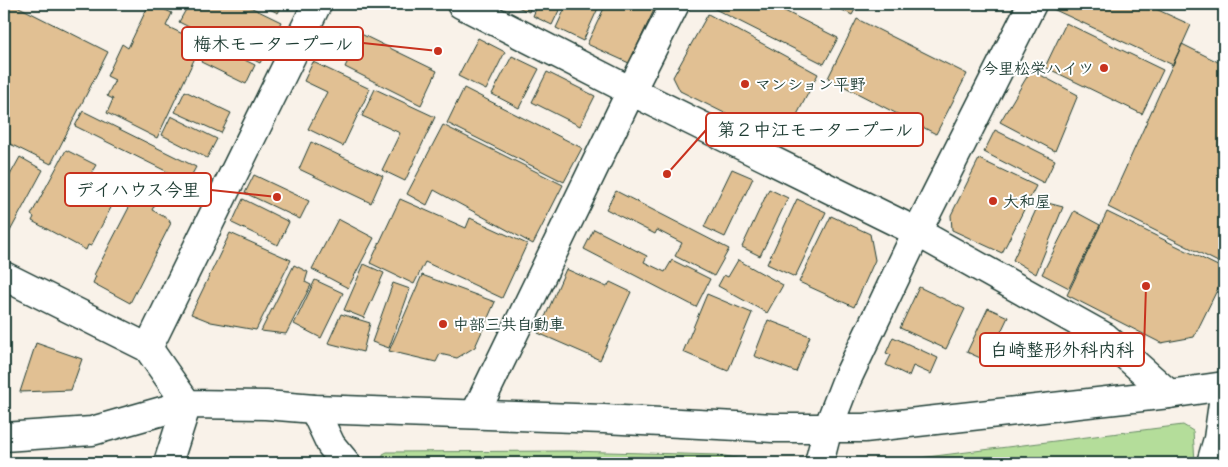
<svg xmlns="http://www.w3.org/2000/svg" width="1228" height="467" viewBox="0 0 1228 467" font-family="Itim,'Klee One',sans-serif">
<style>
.green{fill:#b4dd9a;stroke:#6a8d67}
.building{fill:#e1c093;stroke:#1f3d34}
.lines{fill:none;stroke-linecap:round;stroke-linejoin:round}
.street-casing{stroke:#1f3d34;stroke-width:31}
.secondary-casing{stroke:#1f3d34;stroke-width:31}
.street{stroke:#fff;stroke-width:28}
.secondary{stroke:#fff;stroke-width:28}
.poi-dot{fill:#c8321e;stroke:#fff;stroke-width:2}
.labels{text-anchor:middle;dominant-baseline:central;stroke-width:4;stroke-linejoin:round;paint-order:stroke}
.poi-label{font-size:16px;font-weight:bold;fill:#1f3d34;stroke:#fff;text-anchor:start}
.leader{fill:none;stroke:#c8321e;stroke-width:2}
.callout-dot{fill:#c8321e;stroke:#fff;stroke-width:2}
.callout{fill:#fff;stroke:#c8321e;stroke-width:2}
.callout-label{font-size:18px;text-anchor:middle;font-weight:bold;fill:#1f3d34}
</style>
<rect width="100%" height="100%" fill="#f9f2e9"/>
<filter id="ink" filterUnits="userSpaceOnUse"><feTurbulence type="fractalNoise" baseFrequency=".02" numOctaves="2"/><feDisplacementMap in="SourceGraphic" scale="10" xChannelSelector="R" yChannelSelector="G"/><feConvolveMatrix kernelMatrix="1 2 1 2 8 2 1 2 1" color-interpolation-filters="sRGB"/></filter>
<g filter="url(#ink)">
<path class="green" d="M1183,425L1193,431L1195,462L1193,463H879Z
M569,451L719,455L753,461L756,463H414L383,458V454L387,452Z"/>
<path class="building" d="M4,4H13L108,52L51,164L4,141V70L8,61L4,59Z
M149,4H152L172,13L166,26L202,43L157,138L107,113L113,99L107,96L115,80L107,76L122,44L128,48Z
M189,4H244L281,22L260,63L179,22Z
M259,4H283L278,13Z
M511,4H532L529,12Z
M538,4H562L552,25L533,16Z
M567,4H600L583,41L556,28Z
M606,4H640L654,10L629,63L587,44Z
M705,4H771L838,38L824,64Z
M831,4H858L852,15Z
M986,4H1001L998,10Z
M1055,4H1145L1191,25L1173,65L1053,9Z
M708,14L818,74L783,142L680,91L673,77Z
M857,19L967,74L936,134L828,78Z
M1066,23L1163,70L1142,114L1045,67Z
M361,34L437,71L421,105L345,67Z
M478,38L505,52L486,90L458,76Z
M210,43L255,65L246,84L201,62Z
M1182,44L1224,65V265L1108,207Z
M512,56L539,69L519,108L492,94Z
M313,62L370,89L343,146L308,129L327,92L304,81Z
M1031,70L1078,95L1055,151L1000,122Z
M547,72L595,96L580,126L532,102Z
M464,88L582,148L564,182L447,123Z
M375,89L435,117L405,181L382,170L400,133L362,116Z
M185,91L231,113L221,133L175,112Z
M83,111L196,167L188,182L75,126Z
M171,116L217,139L207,158L162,135Z
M443,125L563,185L533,244L434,190L427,205L407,194Z
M995,130L1055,160L1044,183L984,152Z
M311,142L383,176L371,203L299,169Z
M66,150L96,165L88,178L114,192L113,196L116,198L91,246L88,245L86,250L32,221L34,217L31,215Z
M20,157L43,170L8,235L4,233V186Z
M979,159L1036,186L1002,253L952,230L951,215Z
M732,169L753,178L725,237L704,227Z
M254,175L309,201L300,219L245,193Z
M139,177L162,190L152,210L170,220L169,222L171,223L130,303L93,283L96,276L94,275L137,192L133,190Z
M769,189L788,198L760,256L742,247Z
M616,191L729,249L714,276L675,256L682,243L657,230L655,234L606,209Z
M243,199L289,222L278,245L232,223Z
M400,199L466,228L470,218L527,244L502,298L425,262L414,284L370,263Z
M797,199L826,212L795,277L767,264Z
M1040,201L1063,207L1036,274L1013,260Z
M1074,211L1100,225L1069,288L1042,274Z
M1107,212L1224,269V276L1194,337L1161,343L1067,295Z
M831,216L870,234L875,260L854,307L799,282Z
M338,219L374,238L348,288L312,269Z
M594,229L647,256L644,262L665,272L672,260L710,279L696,307L584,249Z
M230,233L291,260L256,330L211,322L191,314Z
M738,260L783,285L767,313L718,286L724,275L728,277Z
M364,264L384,273L364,318L344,310Z
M294,265L308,272L305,282L311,285L286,334L261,331Z
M566,269L607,287L610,282L631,292L600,360L538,333Z
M422,275L495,302L475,347L457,358L440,354L436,362L389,351Z
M315,280L343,293L321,338L294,324Z
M393,283L410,289L389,348L372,342Z
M919,287L965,309L946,349L900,328Z
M707,294L752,313L728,371L683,352Z
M988,308L1008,317L987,361L967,352Z
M341,314L370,323L363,352L328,343Z
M768,320L810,336L796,372L754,356Z
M893,337L938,358L931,374L913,366L909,376L886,365L891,355L886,353Z
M36,343L82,359L71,390L20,392Z"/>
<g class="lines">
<g class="street-casing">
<path id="street" d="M461,4L631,91L917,232L1105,337L1169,394
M148,348L317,4
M314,409L331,445L346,463
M475,414L631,91L675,4
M168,463L187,404
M819,463L828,428L847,379L917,232L1032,4
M1211,463L1218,439L1224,396"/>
</g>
<g class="secondary-casing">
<path id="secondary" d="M4,276L148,348L187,404
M4,437L92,431L187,404L266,405L314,409L604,419L773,428H864L1169,394L1224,386"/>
</g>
<use href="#street" class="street"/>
<use href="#secondary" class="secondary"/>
</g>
</g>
<g class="poi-dot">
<circle cx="1104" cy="68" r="5"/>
<circle cx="745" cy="84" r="5"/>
<circle cx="993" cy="201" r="5"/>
<circle cx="443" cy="324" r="5"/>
</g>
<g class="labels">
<g class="poi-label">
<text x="1094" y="68" text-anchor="end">今里松栄ハイツ</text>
<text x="755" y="84">マンション平野</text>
<text x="1003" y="201">大和屋</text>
<text x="453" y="324">中部三共自動車</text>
</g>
</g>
<path class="leader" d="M438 51L363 43M667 174L706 130M277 197L211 190M1146 286L1144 349"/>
<g class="callout-dot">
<circle cx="438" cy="51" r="5"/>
<circle cx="667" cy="174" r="5"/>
<circle cx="277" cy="197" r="5"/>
<circle cx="1146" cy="286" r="5"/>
</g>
<g class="callout">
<rect x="182" y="27" width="181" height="33" rx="5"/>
<rect x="706" y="113" width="217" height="33" rx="5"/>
<rect x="65" y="173" width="146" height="33" rx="5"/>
<rect x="980" y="333" width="164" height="33" rx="5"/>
</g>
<g class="callout-label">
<text x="273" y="50">梅木モータープール</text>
<text x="815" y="136">第２中江モータープール</text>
<text x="138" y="196">デイハウス今里</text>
<text x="1062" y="356">白崎整形外科内科</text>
</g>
<rect width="1228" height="467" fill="none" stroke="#fff" stroke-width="20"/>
<rect x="10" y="10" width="1208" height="447" fill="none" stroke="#1f3d34" stroke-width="2" filter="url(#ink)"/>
</svg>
